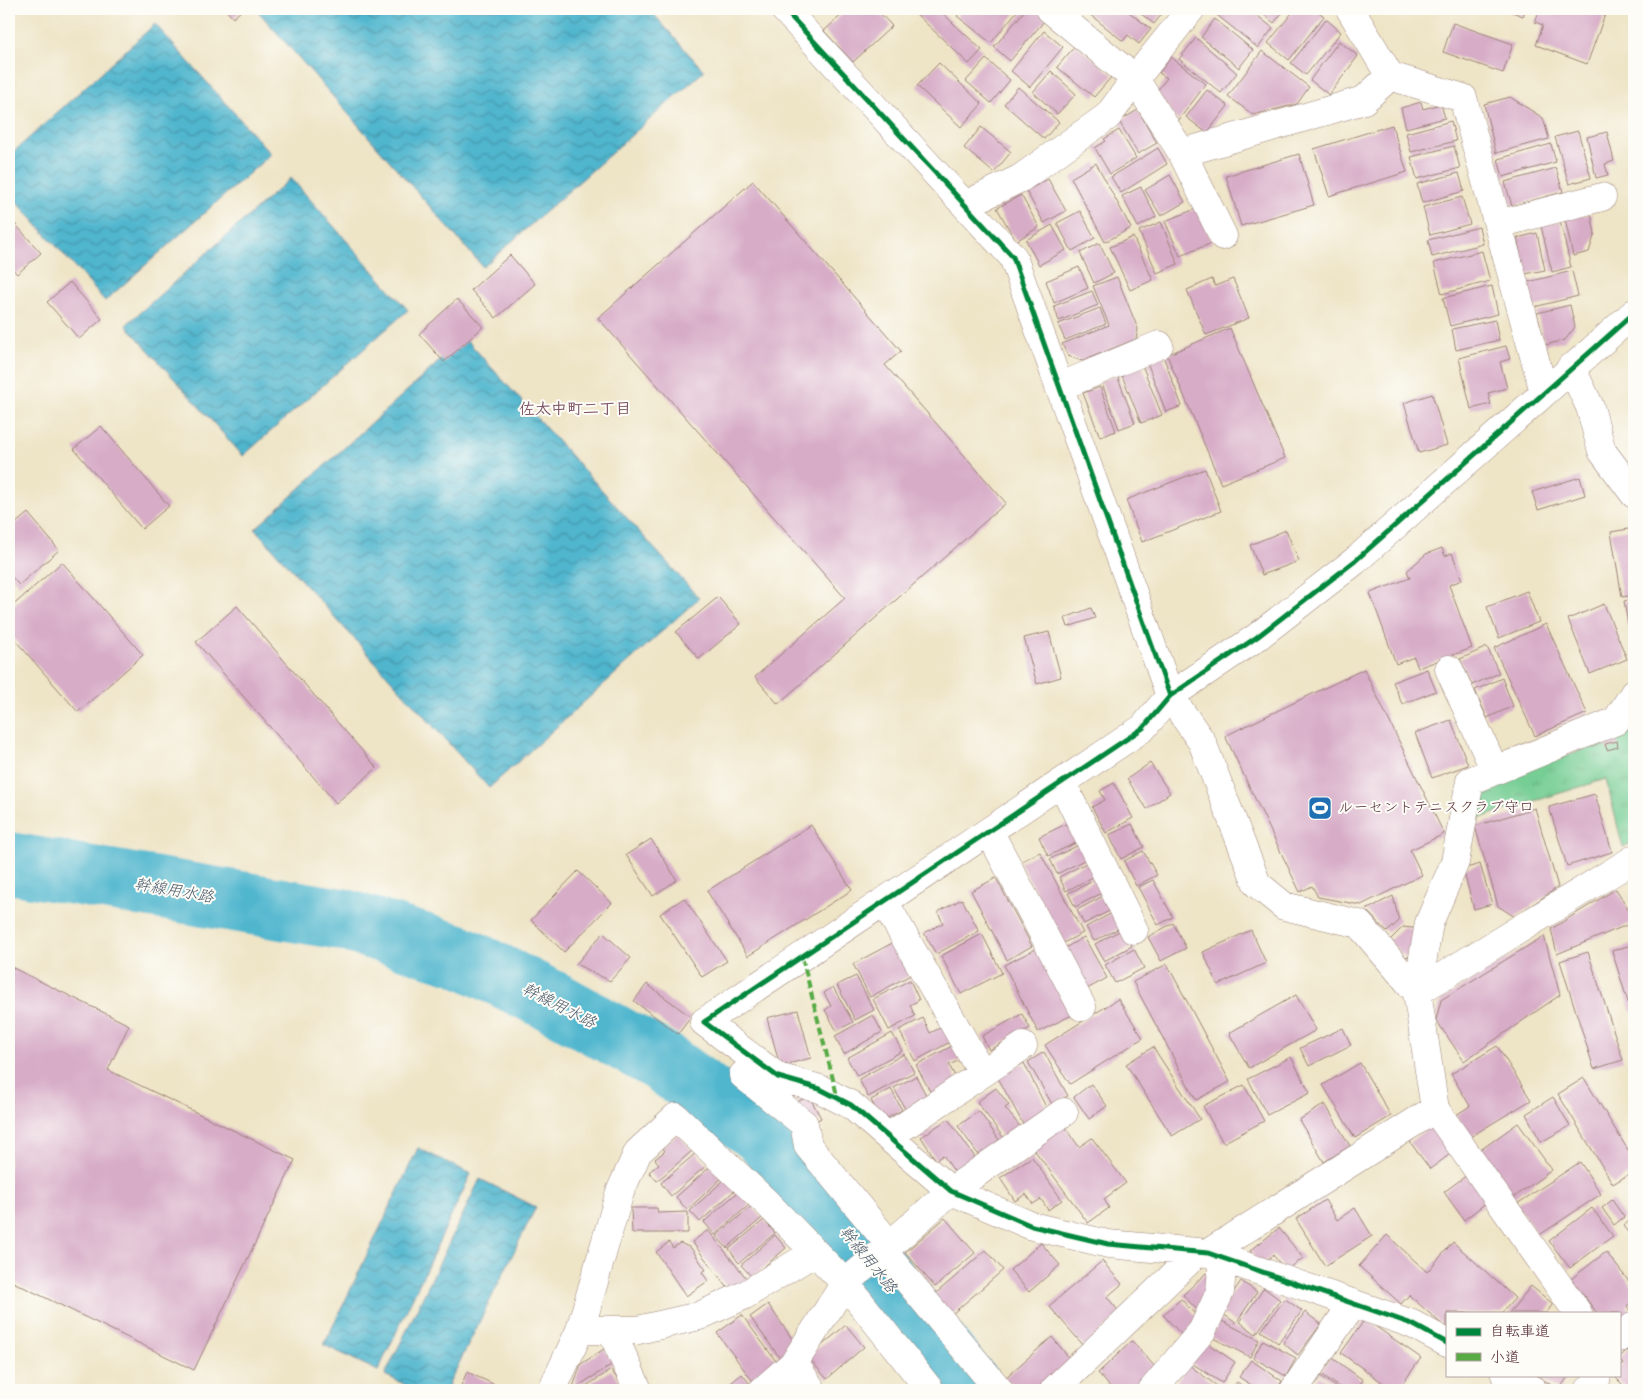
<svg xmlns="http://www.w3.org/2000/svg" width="1643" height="1399" viewBox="0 0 1643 1399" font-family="Kalam,'Klee One',sans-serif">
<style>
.grass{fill:url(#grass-tufts);stroke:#607660}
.water{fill:url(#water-waves);stroke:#4d6a7c}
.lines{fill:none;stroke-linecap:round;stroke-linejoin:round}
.river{stroke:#50b6ce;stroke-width:62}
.building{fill:#d7acc7}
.minor-casing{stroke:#9c8278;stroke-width:29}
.minor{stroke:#fff;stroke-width:28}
.quiet{stroke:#57aa44;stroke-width:4;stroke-dasharray:8 4;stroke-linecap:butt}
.cycleway-casing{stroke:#fdfcf7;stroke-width:8}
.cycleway{stroke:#00873e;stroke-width:5}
.labels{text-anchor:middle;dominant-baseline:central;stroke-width:4;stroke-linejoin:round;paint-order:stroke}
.poi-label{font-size:15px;fill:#4a1f2b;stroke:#fdfcf7;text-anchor:start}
.neighbourhood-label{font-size:16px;font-weight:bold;fill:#7b5062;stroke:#fdfcf7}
.water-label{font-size:16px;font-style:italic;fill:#4c5b6c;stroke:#fdfcf7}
</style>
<defs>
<pattern id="grass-tufts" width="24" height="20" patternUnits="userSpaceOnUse" patternTransform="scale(1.25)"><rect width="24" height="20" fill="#76ce94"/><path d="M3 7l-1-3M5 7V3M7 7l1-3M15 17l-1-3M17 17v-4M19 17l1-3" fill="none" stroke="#68b080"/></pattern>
<pattern id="water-waves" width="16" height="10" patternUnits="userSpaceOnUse" patternTransform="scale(1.25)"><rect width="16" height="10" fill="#50b6ce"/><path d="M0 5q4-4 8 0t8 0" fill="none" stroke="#4493a7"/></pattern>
</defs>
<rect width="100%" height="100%" fill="#fdfcf7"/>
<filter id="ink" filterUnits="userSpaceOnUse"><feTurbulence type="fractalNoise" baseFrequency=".02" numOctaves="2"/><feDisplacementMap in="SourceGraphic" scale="10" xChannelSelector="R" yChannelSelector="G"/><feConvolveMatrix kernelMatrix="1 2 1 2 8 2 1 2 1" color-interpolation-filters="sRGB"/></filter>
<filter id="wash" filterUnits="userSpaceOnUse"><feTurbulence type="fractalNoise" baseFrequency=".0096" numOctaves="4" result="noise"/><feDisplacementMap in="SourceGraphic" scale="20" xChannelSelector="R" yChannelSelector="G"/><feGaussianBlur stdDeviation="1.12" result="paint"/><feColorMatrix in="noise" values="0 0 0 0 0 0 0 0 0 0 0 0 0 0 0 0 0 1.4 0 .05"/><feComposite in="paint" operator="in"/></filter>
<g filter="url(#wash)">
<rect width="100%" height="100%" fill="#eee4c6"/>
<path class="grass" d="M1634,723V841L1623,848L1606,779L1476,819L1483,783L1623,736L1627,726Z"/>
<path class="water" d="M256,9H649L704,71L483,267Z
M155,24L271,154L105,301L9,193V156Z
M291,178L408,310L243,456L126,325Z
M465,338L699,598L489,788L255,529Z
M418,1148L471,1174L378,1371L324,1345Z
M480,1179L536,1207L446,1390H416L385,1375Z"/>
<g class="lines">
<path class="river" d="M9,863L341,919L458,955L558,1004L661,1061L762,1134L821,1201L973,1390"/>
</g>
<g id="blocks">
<path class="building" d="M225,9H243L233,18Z
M848,9H876L892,26L853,62L824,31Z
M915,9H938L982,50L969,64L913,11Z
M964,9H1014L1017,11L991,43L957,16Z
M1026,9H1034L1046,19L1010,61L994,47Z
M1083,9H1125L1151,29L1139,44L1128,35L1123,41Z
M1135,9H1166L1154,24Z
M1214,9H1249L1273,28L1258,48L1212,11Z
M1257,9H1285L1274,23Z
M1295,9H1315L1324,16L1289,60L1268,43Z
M1504,9H1526L1523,16Z
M1540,9H1607L1587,64L1536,45L1543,25L1535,22Z
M1215,19L1253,50L1239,68L1201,37Z
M1326,19L1341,32L1306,75L1291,63Z
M1453,23L1513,44L1503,73L1443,52Z
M1044,31L1063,47L1030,87L1011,71Z
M1196,38L1237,73L1221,93L1179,59Z
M1339,41L1358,56L1329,95L1310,80Z
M1076,45L1113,75L1094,97L1057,67Z
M1262,51L1309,87L1297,104L1253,115L1228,96Z
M1171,57L1206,84L1178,121L1156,92L1167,78L1159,73Z
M986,59L1010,80L991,103L966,81Z
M939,63L982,104L961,127L917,86Z
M1051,71L1076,94L1057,114L1033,92Z
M1018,87L1059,122L1044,139L1004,104Z
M1207,90L1228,106L1207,133L1186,117Z
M1510,97L1543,118L1549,139L1496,153L1484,104Z
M1421,102L1423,109L1441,104L1445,118L1406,128L1401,108Z
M1138,110L1157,143L1138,154L1119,121Z
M1451,121L1456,141L1411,152L1406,133Z
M1392,125L1407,172L1329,196L1314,149Z
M981,127L1011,152L994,173L964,148Z
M1119,130L1136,158L1110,174L1095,148L1106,141L1104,139Z
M1578,131L1591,178L1569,184L1555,137Z
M1607,132L1614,161L1605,164L1608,175L1596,178L1587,137Z
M1551,144L1556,162L1503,177L1498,159Z
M1454,146L1460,168L1417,179L1411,157Z
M1158,148L1167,164L1121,193L1111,177Z
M1299,154L1314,205L1241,226L1226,176Z
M1096,163L1131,228L1105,242L1071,178Z
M1556,168L1563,192L1512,206L1505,182Z
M1459,173L1464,191L1422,203L1417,184Z
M1170,175L1185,202L1161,216L1145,190Z
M1048,179L1066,211L1044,223L1026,191Z
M753,181L901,351L885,365L1006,503L778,704L755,677L845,598L598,318Z
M1141,187L1156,217L1138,227L1122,196Z
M1021,195L1039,227L1016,241L997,208Z
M1462,197L1470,224L1430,235L1423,207Z
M1198,208L1212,243L1180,256L1165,221Z
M1080,211L1095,238L1072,251L1057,223Z
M1591,214L1595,233L1589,252L1573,256L1565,219Z
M9,217L41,253L17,274L9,265Z
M1560,221L1571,267L1552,272L1541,226Z
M1161,222L1178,264L1157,273L1139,231Z
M1052,225L1066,250L1039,265L1026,240Z
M1479,227L1483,244L1432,257L1428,240Z
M1537,233L1545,270L1525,274L1517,238Z
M1133,237L1153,280L1130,290L1110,247Z
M1099,243L1114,273L1094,283L1080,253Z
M1482,251L1490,281L1442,294L1434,263Z
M510,255L535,284L496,318L471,290Z
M1079,267L1088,288L1054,303L1046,281Z
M1572,271L1578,296L1534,307L1528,282Z
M1117,277L1138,329L1136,339L1082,361L1068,356L1062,344L1109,325L1093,286Z
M1212,279L1215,286L1233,279L1249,318L1206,335L1187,290Z
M70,282L102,319L79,339L47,302Z
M1492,286L1498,314L1450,326L1443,298Z
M1092,291L1098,305L1059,321L1054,306Z
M457,299L483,327L444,362L419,334Z
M1570,305L1575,327L1565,340L1545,345L1537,313Z
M1100,308L1106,324L1065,340L1058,324Z
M1495,320L1499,340L1456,350L1452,329Z
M1230,328L1285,458L1221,484L1167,355Z
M1506,346L1510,359L1500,362L1507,388L1488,393L1491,404L1471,409L1459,358Z
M1163,356L1182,406L1166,412L1147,362Z
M1142,365L1162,415L1141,423L1121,373Z
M1117,375L1135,423L1119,429L1101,381Z
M1100,387L1116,431L1100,437L1083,393Z
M1432,394L1447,445L1419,453L1404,403Z
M101,426L169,506L142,529L74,449Z
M1205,469L1221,511L1142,542L1126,500Z
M1580,477L1585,495L1538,510L1532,492Z
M28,513L59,550L19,585L9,574V529Z
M1634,528V595L1622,597L1611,532Z
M1286,530L1299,561L1262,575L1250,545Z
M1442,548L1445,556L1452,553L1462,580L1449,585L1472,648L1418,668L1414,657L1396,664L1370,593L1410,578L1407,571L1426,554Z
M62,562L143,655L78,712L9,633V609Z
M1527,591L1539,622L1499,638L1487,607Z
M718,597L741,624L699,659L676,632Z
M1634,599V648L1632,649L1624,601Z
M1604,604L1627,659L1590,674L1568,619Z
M237,606L377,768L336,803L196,642Z
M1091,608L1095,618L1068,627L1065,618Z
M1546,624L1587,713L1535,736L1494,648Z
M1049,632L1061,677L1037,684L1024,638Z
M1487,647L1499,673L1472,685L1460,659Z
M1364,669L1444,834L1410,850L1422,875L1361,905L1318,897L1312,886L1300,892L1225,736Z
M1427,669L1436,691L1402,704L1393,682Z
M1502,678L1513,706L1487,718L1475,690Z
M1451,720L1468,765L1432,778L1415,733Z
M1617,741L1618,747L1607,750L1605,744Z
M1150,763L1170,793L1147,809L1127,779Z
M1114,783L1133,818L1106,833L1092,807L1105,800L1100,791Z
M1595,794L1612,852L1567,866L1549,807Z
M1535,808L1558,887L1515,917L1498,906L1475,826Z
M1070,822L1080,841L1048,856L1039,837Z
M1132,824L1144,847L1121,859L1109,835Z
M811,825L852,890L748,956L707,891Z
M651,839L677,880L653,896L626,855Z
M1081,844L1088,858L1057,874L1050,859Z
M1143,851L1157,875L1136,886L1124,861Z
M1040,852L1083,933L1063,943L1020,862Z
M1088,862L1095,876L1066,891L1059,877Z
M1480,864L1492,904L1474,909L1463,869Z
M578,871L612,903L564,952L531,920Z
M996,878L1032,946L1007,960L971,891Z
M1097,879L1104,892L1075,907L1068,893Z
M1153,880L1173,917L1158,925L1138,887Z
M1616,889L1634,918V922L1557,954L1551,929Z
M1105,895L1113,909L1084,924L1077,910Z
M1393,896L1399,921L1387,932L1366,910Z
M684,898L727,961L702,977L660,914Z
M962,899L979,931L936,954L924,933L943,923L938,912Z
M1114,912L1122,927L1094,941L1086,927Z
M1173,923L1186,948L1161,961L1148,937Z
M1403,927L1422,929L1419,954L1405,957L1389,941Z
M1123,929L1132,946L1104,961L1095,944Z
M1251,930L1266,963L1218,985L1203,952Z
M603,933L631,958L610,981L576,964Z
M982,934L1002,973L961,994L941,956Z
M1544,936L1560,995L1464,1061L1436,1020L1441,1000Z
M1084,937L1107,978L1087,989L1065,948Z
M898,940L916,972L870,997L853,964Z
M1634,944V1011L1631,1012L1612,951Z
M1038,948L1072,1015L1038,1032L1004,965Z
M1134,949L1144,968L1115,983L1105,965Z
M1588,952L1623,1060L1594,1069L1560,961Z
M1167,964L1230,1082L1196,1100L1133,982Z
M9,966L129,1025L108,1070L295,1160L194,1370L9,1280Z
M856,976L874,1010L855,1020L837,985Z
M910,980L919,1000L910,1005L915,1016L889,1030L873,999Z
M647,984L691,1017L678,1034L634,1001Z
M833,987L853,1022L837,1031L825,1010L831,1006L824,993Z
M1296,995L1316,1030L1249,1068L1229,1033Z
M1118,999L1143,1038L1070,1084L1045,1045Z
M798,1010L811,1058L780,1066L767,1018Z
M1022,1014L1030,1028L989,1050L982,1036Z
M873,1015L882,1032L844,1054L835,1036Z
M923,1018L930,1033L944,1026L952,1041L915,1061L899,1030Z
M1343,1028L1351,1045L1309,1066L1300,1048Z
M892,1033L902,1051L857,1076L847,1058Z
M952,1046L960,1060L949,1065L958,1082L932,1095L916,1065Z
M1497,1046L1531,1100L1470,1137L1456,1115L1470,1106L1451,1074Z
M1153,1047L1200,1119L1172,1136L1126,1064Z
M1044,1052L1068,1096L1052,1104L1028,1062Z
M904,1054L914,1072L868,1097L859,1079Z
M1291,1057L1310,1093L1267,1115L1248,1079Z
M1024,1063L1048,1111L1023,1124L997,1076Z
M1360,1063L1391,1116L1355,1138L1323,1085Z
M916,1076L927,1097L905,1109L894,1088Z
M1584,1078L1634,1160V1171L1613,1184L1558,1094Z
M1091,1084L1107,1106L1089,1119L1074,1097Z
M1244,1085L1264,1121L1223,1143L1203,1106Z
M996,1088L1009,1105L1005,1108L1022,1129L1006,1141L977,1102Z
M891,1089L902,1110L882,1121L871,1100Z
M809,1096L821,1118L810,1125L797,1102Z
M1553,1097L1570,1126L1541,1142L1526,1114Z
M1325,1104L1350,1146L1324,1162L1299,1120Z
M979,1111L1001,1143L980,1157L958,1126Z
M948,1119L977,1160L956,1174L943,1155L936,1160L921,1137Z
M1061,1121L1079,1147L1092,1138L1126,1183L1104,1199L1109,1208L1088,1223L1030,1144Z
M1518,1123L1552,1170L1513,1198L1479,1151Z
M1433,1124L1453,1152L1430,1169L1410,1142Z
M678,1134L692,1151L657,1181L649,1172L659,1164L655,1159L665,1151L662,1147Z
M696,1153L707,1165L671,1196L661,1183Z
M1032,1157L1062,1200L1048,1210L1041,1199L1033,1204L1026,1194L1015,1201L1000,1178Z
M1580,1162L1601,1194L1538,1236L1517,1204Z
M711,1166L722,1178L687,1210L676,1197Z
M1467,1175L1487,1202L1464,1220L1444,1192Z
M726,1178L736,1189L700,1222L690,1211Z
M739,1191L750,1204L715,1235L704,1222Z
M1325,1200L1337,1220L1355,1208L1372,1236L1325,1266L1296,1219Z
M1612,1200L1624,1217L1614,1225L1602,1208Z
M752,1206L762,1218L727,1248L716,1236Z
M631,1208H657L658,1213L688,1212V1233H632Z
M1592,1208L1613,1236L1570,1268L1549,1241Z
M1634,1217V1240L1623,1226Z
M945,1218L975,1253L935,1287L905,1252Z
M764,1220L775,1233L739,1263L729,1249Z
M1279,1228L1303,1258L1286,1271L1273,1255L1261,1265L1250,1251Z
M708,1230L747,1279L731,1292L692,1242Z
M775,1235L786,1248L752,1277L741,1265Z
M1387,1235L1427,1272L1453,1242L1515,1298L1502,1313H1447V1329L1409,1295L1401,1304L1359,1266Z
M669,1242L673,1248L680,1243L691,1248L706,1270L702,1272L708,1281L686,1296L656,1252Z
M1041,1243L1060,1265L1029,1292L1010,1270Z
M986,1250L1003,1270L951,1315L934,1295Z
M1606,1252L1634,1288V1300L1627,1306L1634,1316L1619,1327V1313H1597L1571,1279Z
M1102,1261L1122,1284L1107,1297L1121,1314L1084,1346L1049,1306Z
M1206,1273L1216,1284L1203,1316L1183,1295Z
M1241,1281L1257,1292L1236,1323L1220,1312Z
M1531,1286L1553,1304L1546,1313H1509Z
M1264,1288L1280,1300L1256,1334L1240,1322Z
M1181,1299L1200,1320L1183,1336L1163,1315Z
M1285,1299L1302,1311L1278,1343L1261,1331Z
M768,1304L797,1346L780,1358L750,1317Z
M1305,1312L1321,1324L1298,1355L1283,1343Z
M742,1315L781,1368L757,1387L717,1333Z
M1365,1319L1421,1358L1398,1390H1393L1341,1353Z
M1220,1320L1259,1340L1250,1357L1211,1337Z
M846,1325L864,1347L827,1379L808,1357Z
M1052,1337L1071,1360L1036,1390H1016L1005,1378Z
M1263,1340L1296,1358L1286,1376L1253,1358Z
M1132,1341L1156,1368L1139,1384L1143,1389L1141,1390H1113L1098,1373Z
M1204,1341L1235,1362L1222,1383L1190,1362Z
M1633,1344L1634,1345V1384L1628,1390L1613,1375H1619V1368L1623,1364L1619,1360V1358Z
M604,1349L614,1363L572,1390L581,1364Z
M1331,1357L1363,1380L1356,1390H1343L1320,1373Z
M1251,1360L1282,1381L1276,1390H1259L1239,1377Z
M1189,1365L1217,1386L1214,1390H1175L1172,1388Z
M611,1370L625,1390H580Z
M467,1372L502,1388L501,1390H459Z
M742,1374L755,1390H722Z
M1319,1375L1340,1390H1314L1310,1388Z
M1536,1375H1569L1559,1390Z
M1237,1382L1248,1390H1231Z
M1369,1383L1379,1390H1364Z"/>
</g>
</g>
<g filter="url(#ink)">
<use href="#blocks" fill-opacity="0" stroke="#9c8278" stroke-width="1"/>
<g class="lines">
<g class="minor-casing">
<path id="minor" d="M784,9L1013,257L1170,696L1202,742L1257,884L1284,906L1359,924L1417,992
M1050,9L1135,79L1182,153L1223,236
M1350,9L1390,76
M1182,153L1364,100L1390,76L1463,98L1544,392
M965,205L1021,178L1108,116L1135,79L1191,9
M1498,224L1602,197
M1571,367L1590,407L1602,451L1634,494
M1059,387L1159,345
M1449,669L1495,771
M1062,783L1134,930
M989,831L1082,1007
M884,901L982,1073
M1417,992L1634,859
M743,1075L804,1124L808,1146L890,1245
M888,1137L1023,1046
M1208,1253L1435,1109
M1578,1313L1435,1109L1417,992L1429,923L1455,862L1470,781L1616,721L1634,693
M580,1330H638L699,1316L745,1295L815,1252
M611,1330L638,1390
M1619,1338L1634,1326
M1447,1343L1412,1324L1208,1253L1108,1244L1032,1226L951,1191L851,1105L820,1089L778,1077L704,1022L1143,728L1170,696L1257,637L1355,561L1634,313
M1505,1375L1533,1390
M552,1390L580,1330L620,1192L638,1152L676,1117L766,1202L845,1283L930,1390
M763,1390L794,1363
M812,1390L794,1363L845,1283L883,1251
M999,1390L883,1251L951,1191L1064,1112
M1054,1390L1198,1252
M1152,1390L1202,1331L1220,1292L1223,1258
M1294,1390L1353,1303
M1589,1390L1595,1386L1597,1375"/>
</g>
<use href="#minor" class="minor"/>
<path class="quiet" d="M802,957L838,1099"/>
<g class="cycleway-casing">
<path id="cycleway" d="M784,9L1013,257L1170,696
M1447,1343L1412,1324L1208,1253L1108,1244L1032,1226L951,1191L851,1105L820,1089L778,1077L704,1022L1143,728L1170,696L1257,637L1355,561L1634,313"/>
</g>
<use href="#cycleway" class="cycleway"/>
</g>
</g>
<defs>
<g id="stadium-square" transform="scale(1.25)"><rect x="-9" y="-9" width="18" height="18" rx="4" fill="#1f6fb2" stroke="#fdfcf7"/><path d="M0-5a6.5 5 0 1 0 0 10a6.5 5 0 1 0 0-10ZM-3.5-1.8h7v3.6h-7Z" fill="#fff"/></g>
</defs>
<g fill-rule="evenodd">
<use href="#stadium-square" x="1320" y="808"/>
</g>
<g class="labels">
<g class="poi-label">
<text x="1338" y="808">ルーセントテニスクラブ守口</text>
</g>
<g class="neighbourhood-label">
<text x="575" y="409">佐太中町二丁目</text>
</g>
<g class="water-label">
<text transform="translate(174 891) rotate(10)">幹線用水路</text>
<text transform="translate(559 1006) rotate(27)">幹線用水路</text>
<text transform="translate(868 1260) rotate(51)">幹線用水路</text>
</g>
</g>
<rect width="1643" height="1399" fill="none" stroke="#fdfcf7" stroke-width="30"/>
<rect x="1446" y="1312" width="175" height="65" fill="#fdfcf7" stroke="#b5a4a5"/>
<rect x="1456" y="1328" width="25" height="8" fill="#00873e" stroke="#b5a4a5"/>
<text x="1490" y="1336" font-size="15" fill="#4a1f2b">自転車道</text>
<rect x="1456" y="1353" width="25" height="8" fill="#57aa44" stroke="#b5a4a5"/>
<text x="1490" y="1362" font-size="15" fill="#4a1f2b">小道</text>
</svg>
